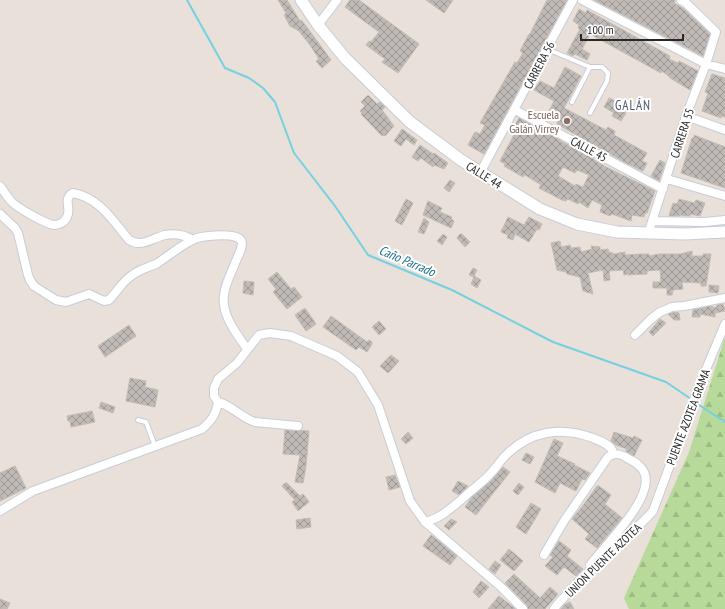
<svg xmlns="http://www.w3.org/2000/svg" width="725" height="609" viewBox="0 0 725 609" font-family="'PT Sans Narrow',sans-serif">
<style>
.forest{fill:url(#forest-firs)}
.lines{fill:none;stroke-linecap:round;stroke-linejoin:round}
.stream{stroke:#75d0e1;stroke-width:2}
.building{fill:url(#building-cross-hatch);stroke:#c3bcb3;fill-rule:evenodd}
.lane-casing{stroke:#c8ccd7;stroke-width:6}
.street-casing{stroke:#c8ccd7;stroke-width:10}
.secondary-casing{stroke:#c8ccd7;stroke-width:13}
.lane{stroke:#fff;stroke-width:4}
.street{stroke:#fff;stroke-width:8}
.secondary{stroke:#fff;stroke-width:11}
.education-dot{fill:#8d6e63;stroke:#fff;stroke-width:1.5}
.labels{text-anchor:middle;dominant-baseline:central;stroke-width:4;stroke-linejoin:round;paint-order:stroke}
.street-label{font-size:12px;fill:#272727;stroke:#fff}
.education-label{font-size:12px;fill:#785e54;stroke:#fff;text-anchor:end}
.neighbourhood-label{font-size:13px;letter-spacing:1px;fill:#4c5772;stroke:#fff}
.water-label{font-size:13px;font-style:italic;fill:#196d88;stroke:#fff}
</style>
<defs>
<pattern id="forest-firs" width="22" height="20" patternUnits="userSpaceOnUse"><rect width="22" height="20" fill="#b7da9a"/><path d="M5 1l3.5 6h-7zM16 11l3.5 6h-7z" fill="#9dbb85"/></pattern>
<pattern id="building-cross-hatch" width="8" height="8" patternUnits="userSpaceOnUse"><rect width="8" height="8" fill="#c0bab6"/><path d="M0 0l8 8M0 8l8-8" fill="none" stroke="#9c9794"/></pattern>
</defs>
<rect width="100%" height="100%" fill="#e8e0d9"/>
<path class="forest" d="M725,337V609H629L624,598L689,452Z"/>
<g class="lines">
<path class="stream" d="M187,0L225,68L249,78L263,88L275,102L294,153L335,206L368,255L452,290L553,342L666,382L691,399
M696,403L725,422"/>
</g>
<path class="building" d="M278,0H287L300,21L301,20L306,26L331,60L322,68L316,61L319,59L310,45L299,31L290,26L284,15L286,13Z
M350,0H359L419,44L398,73L382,62L385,59L366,45L369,41L371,42L379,32L345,7Z
M426,0H453L444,13Z
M547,0H567L484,154L468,145L475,132L480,134L485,125L480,123L511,69L515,62L517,63L523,53L520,51L529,34H530Z
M594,0H675L674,3L684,9L710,34L703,56Z
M579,9L586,13L587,10L670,56L669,59L678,63L679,61L698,71L690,90L670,78V77L662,71L661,73L590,34L582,49L590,54L587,60L575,54L573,56L567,53L580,29L578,28L579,25L573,21Z
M565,67L581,76L564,108L606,130L608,127L615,131L614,135L647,153L642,161L647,163L643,171L628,164L557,124L559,119L548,113L554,101L534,90L540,81L554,88Z
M712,74L725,78V117L722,116L721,118L702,111L708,93L705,92Z
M368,95L377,104L380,102L385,107L382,110L394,126L385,136L384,135L382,136L361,114L362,113L360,111L365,106L361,102Z
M609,98L617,102L614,107L626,113L621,121L612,116L614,113L604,107Z
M519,118L560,140V141L579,150L606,167L655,191L647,213H645L644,217L632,215L631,221L612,214L610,216L600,212L602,205L592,200L588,208L579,202L578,204L568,199L566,201L562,200L539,188L541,185L525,175H524L523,177L504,166L505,164L500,161L514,135L517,128L514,127ZM563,167L575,173L577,170L589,175L583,187L576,184L575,186L558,176Z
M402,129L417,140L414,145L406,139L401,146L394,141Z
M694,135L725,147V188L681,173L692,138H694Z
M420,145L433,154L434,153L448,163L444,169L434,165L433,167L421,158L418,161L412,157Z
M660,160L665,163L659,181L651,176Z
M450,180L455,183L449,192L444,188Z
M406,199L413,203L402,225L395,221Z
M679,199L694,203L696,200L705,203L700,216L690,214V216L680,215L679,216H669L673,203L677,204Z
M428,201L442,208L440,212L452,217L451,219L454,221L451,228L423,215Z
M508,217L524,225L529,217L542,224L539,230L537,229L529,242L515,234L513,240L507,238L508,235L501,232Z
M424,218L429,222L424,234L418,232Z
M443,234L447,237L442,245L437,241Z
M460,234H462L470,242L465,247L457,238Z
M560,241L561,247L570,245L571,248L580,247L581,252L592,249L591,246L600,247V250L608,249L609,252L613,253L614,254L625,252V255L641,254H649V256L659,254H681L692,251V256H703V254H711L706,286H701V283L682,282L683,289L673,290L672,295H667V288H653V282H661L660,270L647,271V274L628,275V274L624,275L623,270L609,271L610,280L604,281L603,270L588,273L593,294L583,291L580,277L567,274L566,272L557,270L551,243Z
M473,268L477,270L474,276L481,280L477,288L471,284L474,277L469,275Z
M277,272L291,289L294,287L302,297L287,309L273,292L276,289L268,279Z
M244,281L254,282L253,295L243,293Z
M709,285L719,286L718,293L709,292Z
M723,304L725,311L715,313V317L700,314V317H692L693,310L710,306L716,308L717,305Z
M305,308L316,324L306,331L295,315Z
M675,312L679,313L680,320H674L668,314Z
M331,316L367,342L369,340L372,342V344L367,352L359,347L356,350L323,327Z
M660,319L666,323L653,336L649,332Z
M379,321L386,329L379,335L372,327Z
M129,325L136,336L105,357L98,346Z
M391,355L399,361L388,373L380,366Z
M130,378L146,381L145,387L158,390L155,407L126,401Z
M101,402L115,407L113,413L99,408Z
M92,411L95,422L71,427L70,421H68L67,416Z
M285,430L309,431L306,466L303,483L295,482L300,455L283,454Z
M408,432L413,438L406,444L401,439Z
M614,432L633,438L634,436L642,440L634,456L626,451L627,449L616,445L611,441Z
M554,439L563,443L557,456L575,464L574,465L590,473L585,480L582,479L576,491L560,483L555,493L535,482Z
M526,453L534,457L530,464L522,460Z
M15,466L26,488L0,501V473Z
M503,467L510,472L476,515L465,507L472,497L491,481Z
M395,475L400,487L389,490L386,477Z
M458,481L468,486L459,495L452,491Z
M285,483H287L300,496L303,494L309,502L298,511L292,502L295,500L282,486Z
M519,483L524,487L518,495L513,491Z
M597,486H599L611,495L605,504L622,518L597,548L585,539L589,534L572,519L585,503Z
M531,503L541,509L526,534L516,527Z
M310,518L311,527L297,529L296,520Z
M451,519L457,522L449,530L444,526Z
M431,535L457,556L450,565L423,546Z
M559,541L571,550L567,556L583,569L576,576L564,567L557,575L545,566L553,557L550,555Z
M509,549L523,561L514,571L500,560Z
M495,561L501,565L495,574L489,569Z
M514,574L540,598L550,587L558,594L545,609H528L527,605L505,583Z
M481,581L489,587L479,598L473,592Z
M499,596L513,607L515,609H488Z
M0,599L10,603L7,609H0Z
M570,602L574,609H561L564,605Z"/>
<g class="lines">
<g class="lane-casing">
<path id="lane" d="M547,49L590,67H602L608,73L607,81L590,113
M572,102L590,67
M138,420L146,422L155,446"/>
</g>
<g class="street-casing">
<path id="street" d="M582,0L706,64L725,69
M318,25L337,0
M515,110L663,189
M686,116L725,130
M480,173L573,0
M667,179L725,196
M0,186C4,191 7,197 11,201C17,208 46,224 54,225C59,225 65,222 67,217C72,208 62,199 73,193C100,198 113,221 129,240C142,248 152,238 165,235C175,233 185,235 193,240
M0,214L15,228L18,233L28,275L30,280L34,286L56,300L66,302L89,294L104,301L109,300C117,292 122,282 131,276C140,269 147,268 156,264C169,256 183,243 197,238C205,236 241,231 242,243C242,251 236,259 234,266C230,275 225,285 224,295C221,315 237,334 247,349
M653,221L705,222L725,220
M648,234L686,116L706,64L716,32L686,3L681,0
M635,335L651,319L660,312L672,307L684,306L725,298
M218,402C230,404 241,418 255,422L298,426
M0,511L33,491L202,429C211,421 216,415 218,402L214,396V388L218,379L237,363L259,335L270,333L291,336L337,356L358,372L378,405L410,501L425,522L500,586L523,609
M425,522C439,519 450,509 461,500C470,491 482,483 490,474C496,468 500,461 506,455C530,431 561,426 593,438C600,441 612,445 613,453
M544,555L564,521L608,457C615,452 621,454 627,458C634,462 641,465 644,472C656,497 604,546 590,565
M554,609C558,603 562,600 566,595C592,564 626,541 653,511L699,386L725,324"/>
</g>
<g class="secondary-casing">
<path id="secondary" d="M301,0L318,25L345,58L410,122L461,160L540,209L577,224L617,232L684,234L725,232"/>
</g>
<use href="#lane" class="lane"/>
<use href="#street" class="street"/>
<use href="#secondary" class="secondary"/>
</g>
<circle class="education-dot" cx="567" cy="121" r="4"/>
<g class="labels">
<g class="street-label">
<text transform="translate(539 65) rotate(-62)">CARRERA 56</text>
<text transform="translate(682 133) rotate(-72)">CARRERA 55</text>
<text transform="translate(589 149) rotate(28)">CALLE 45</text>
<text transform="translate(484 175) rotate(32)">CALLE 44</text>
<text transform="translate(688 417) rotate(-69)">PUENTE AZOTEA GRAMA</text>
<text transform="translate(603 560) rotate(-44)">UNION PUENTE AZOTEA</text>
</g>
<g class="education-label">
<text x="559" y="114">Escuela<tspan x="559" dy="14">Galán Virrey</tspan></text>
</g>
<g class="neighbourhood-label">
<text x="633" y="105">GALÁN</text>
</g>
<g class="water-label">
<text transform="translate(407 261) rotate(23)">Caño Parrado</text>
</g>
</g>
<path d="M581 34v6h102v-6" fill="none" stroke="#272727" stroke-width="2"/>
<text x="587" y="34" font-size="12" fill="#272727" stroke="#ffffff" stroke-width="3" paint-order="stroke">100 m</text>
</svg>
